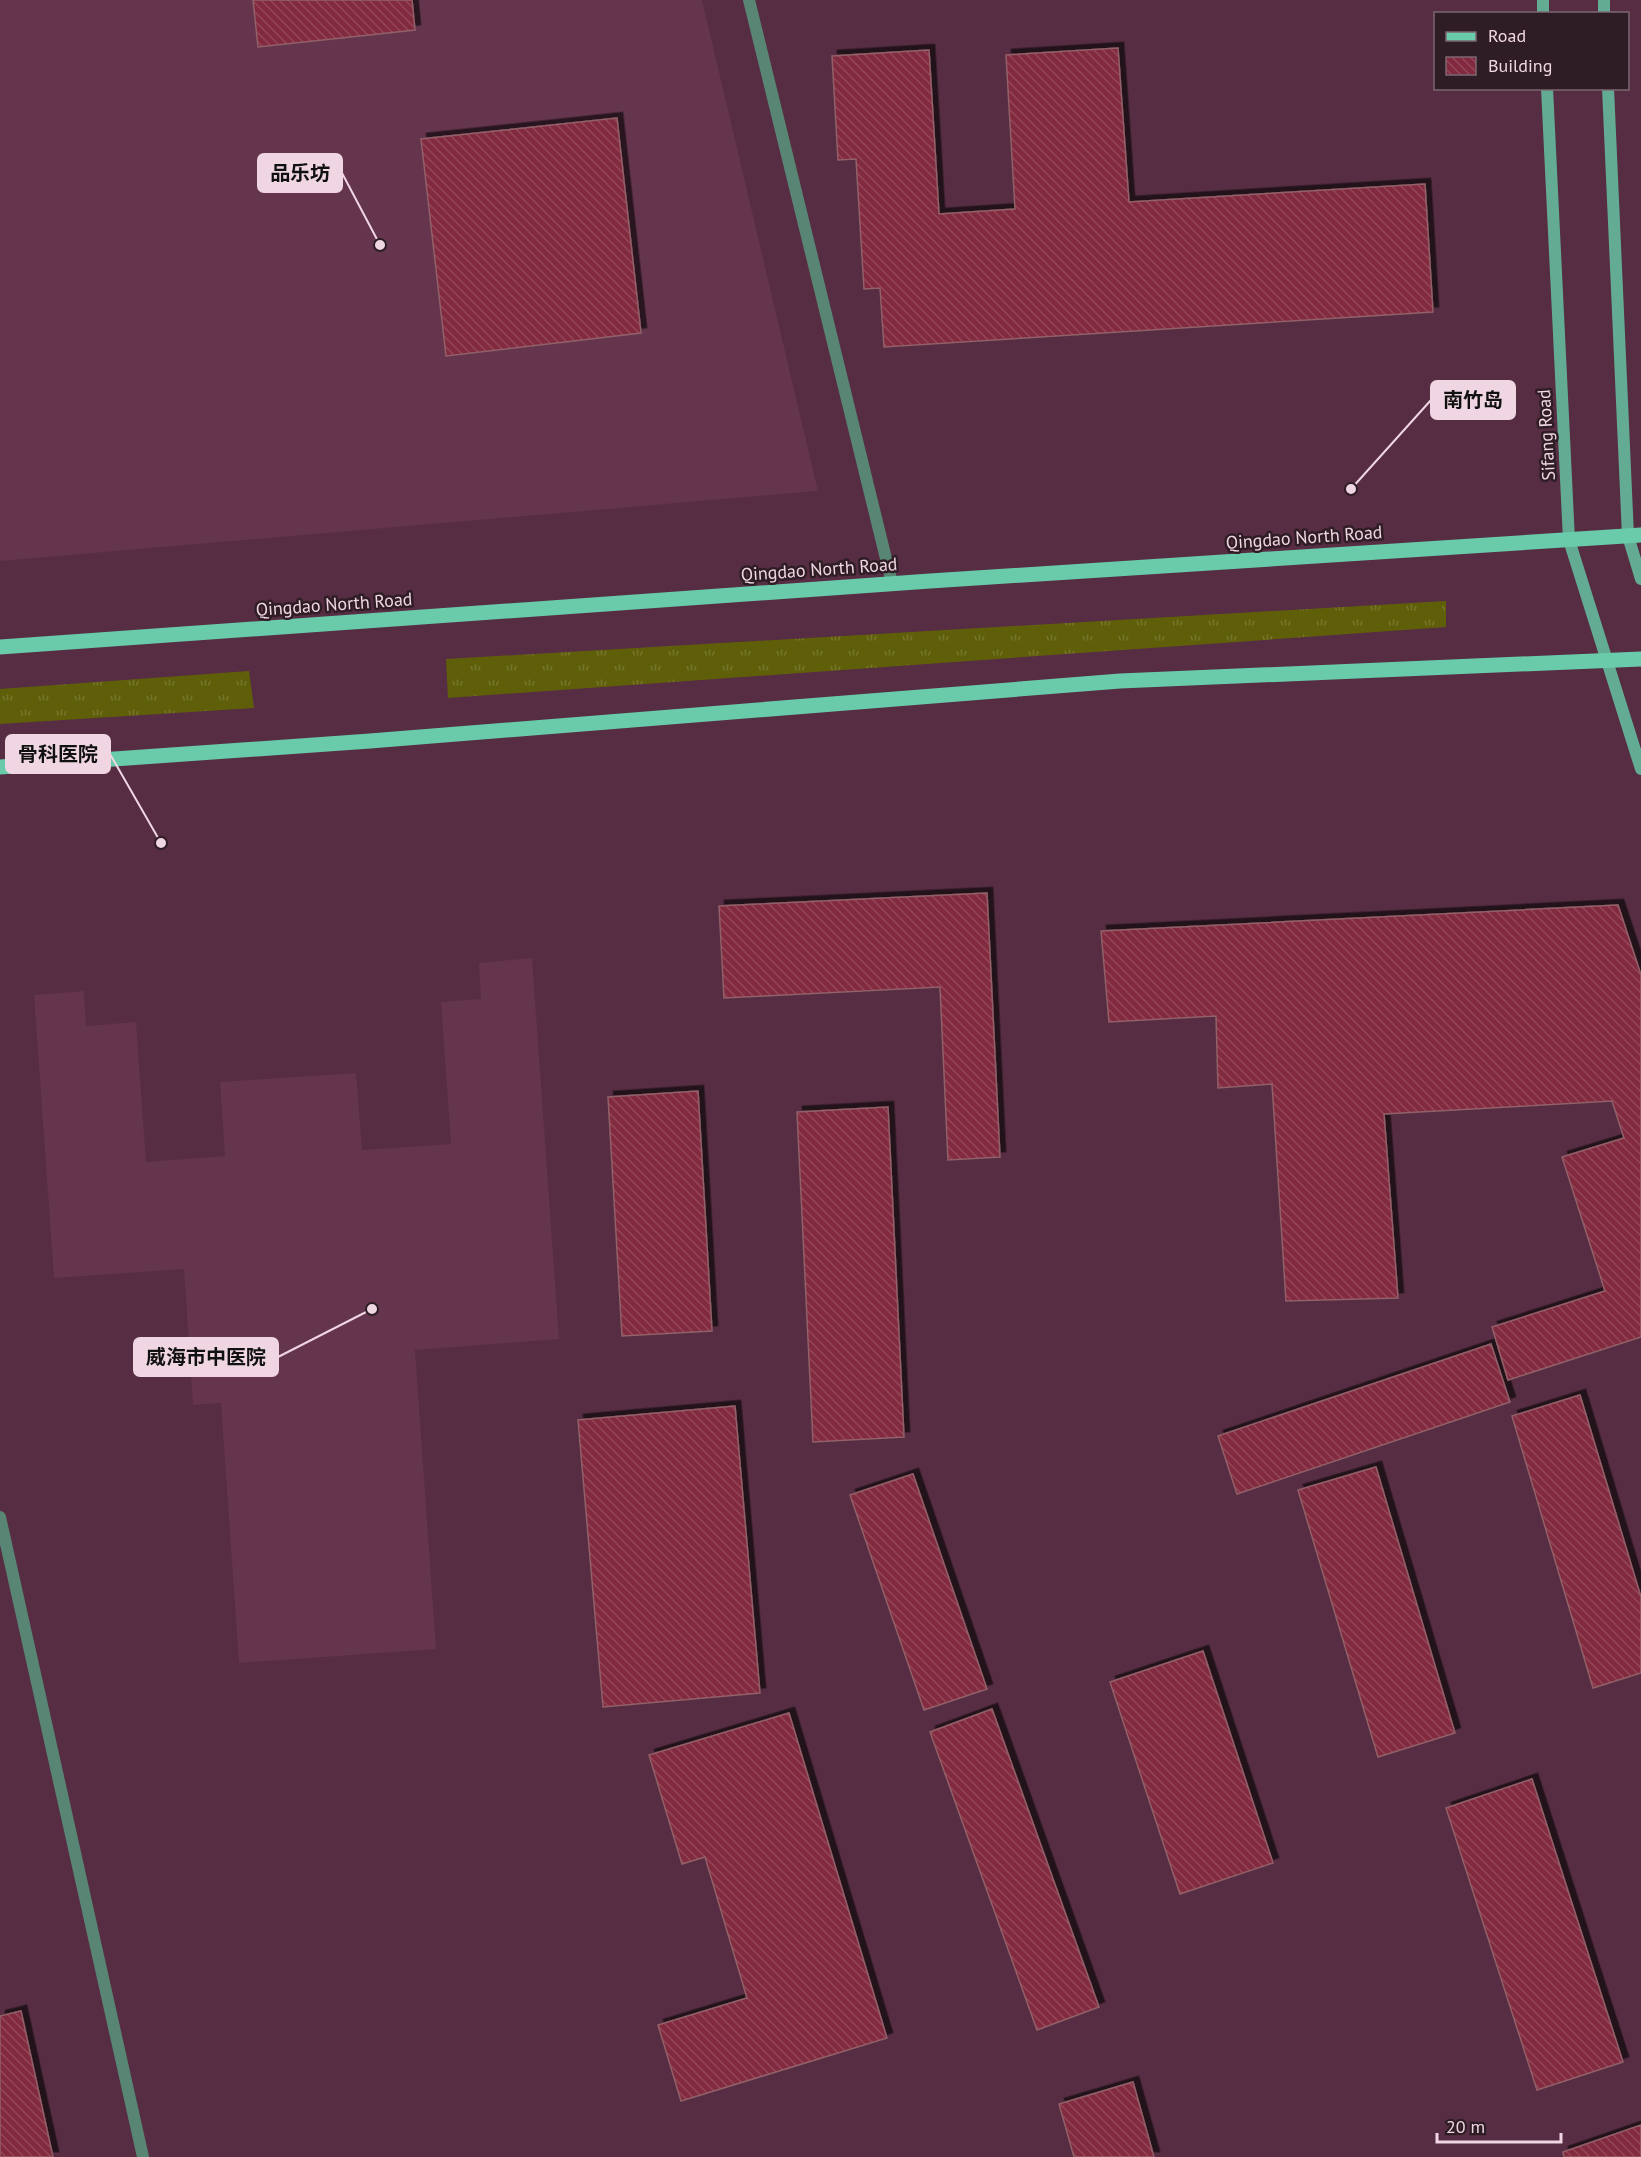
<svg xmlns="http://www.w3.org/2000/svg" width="1641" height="2157" viewBox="0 0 1641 2157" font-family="'PT Sans','Noto Sans SC',sans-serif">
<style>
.built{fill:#65354d}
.grass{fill:url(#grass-tufts)}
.building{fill:url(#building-back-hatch);stroke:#926068;stroke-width:1.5;filter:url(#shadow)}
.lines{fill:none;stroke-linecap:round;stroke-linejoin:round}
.street{stroke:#588574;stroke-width:12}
.secondary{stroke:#63ac93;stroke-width:12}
.primary{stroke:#69cbaa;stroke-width:15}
.labels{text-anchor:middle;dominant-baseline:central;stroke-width:5;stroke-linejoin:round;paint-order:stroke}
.street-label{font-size:18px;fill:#f0d6e2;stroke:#2f1d26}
.leader{fill:none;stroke:#f0d6e2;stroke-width:2}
.callout-dot{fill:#f0d6e2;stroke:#2f1d26;stroke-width:2}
.callout{fill:#f0d6e2;stroke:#f0d6e2;stroke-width:2}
.callout-label{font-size:20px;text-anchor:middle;font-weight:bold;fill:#111}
</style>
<defs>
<pattern id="grass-tufts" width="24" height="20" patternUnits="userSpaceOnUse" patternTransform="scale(1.5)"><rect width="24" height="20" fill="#5f5f09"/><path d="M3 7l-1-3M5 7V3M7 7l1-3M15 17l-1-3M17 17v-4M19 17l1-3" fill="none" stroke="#76752d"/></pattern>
<pattern id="building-back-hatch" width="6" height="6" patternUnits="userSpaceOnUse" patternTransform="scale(1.5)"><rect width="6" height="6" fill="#82293f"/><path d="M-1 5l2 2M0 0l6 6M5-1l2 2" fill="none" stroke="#94475a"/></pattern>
<filter id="shadow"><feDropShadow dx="5.5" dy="-5.5" stdDeviation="0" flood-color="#0009"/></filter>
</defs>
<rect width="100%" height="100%" fill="#562d42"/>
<path class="built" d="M0,0H702L818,491L0,561Z
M532,958L559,1339L415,1350L436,1649L239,1663L221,1403L193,1405L184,1269L54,1278L34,995L84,991L86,1026L136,1022L146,1162L225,1156L220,1082L356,1073L362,1150L451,1144L441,1002L481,999L479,963Z"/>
<path class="grass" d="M1446,601V627L448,698L446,659Z
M249,671L254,708L0,724V689Z"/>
<path class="building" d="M253,0H412L415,30L258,47Z
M1118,48L1129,202L1425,184L1433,312L884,347L880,288L864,289L856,159L838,160L832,56L929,50L939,214L1015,209L1006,55Z
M617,118L641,333L446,356L421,139Z
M987,893L1000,1157L948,1160L940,987L724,998L719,906Z
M1618,905L1641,975V1337L1508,1380L1492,1327L1605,1291L1562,1157L1624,1138L1612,1101L1384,1114L1398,1298L1286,1301L1272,1084L1218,1088L1216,1016L1109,1022L1101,931Z
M698,1091L712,1331L622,1336L608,1097Z
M888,1107L904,1437L813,1442L797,1112Z
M1491,1344L1510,1402L1237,1494L1218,1436Z
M1580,1395L1641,1597V1673L1593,1688L1512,1416Z
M735,1406L760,1693L603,1707L578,1420Z
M1376,1467L1455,1733L1378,1757L1298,1490Z
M913,1474L987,1689L924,1710L850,1495Z
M1203,1651L1273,1863L1180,1894L1110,1682Z
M992,1709L1099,2007L1037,2030L930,1732Z
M789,1713L887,2038L681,2101L658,2025L747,1998L705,1857L682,1864L649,1755Z
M1532,1779L1623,2062L1537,2090L1446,1808Z
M21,2011L53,2157H0V2016Z
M1133,2082L1154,2157H1074L1059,2104Z
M1641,2125V2157H1564L1563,2152Z"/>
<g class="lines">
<path class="street" d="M749,0L892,583
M0,1517L143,2157"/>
<path class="secondary" d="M1543,0V14
M1604,0V14
M1547,88L1569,540L1641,769
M1608,88L1628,536L1641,579"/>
<path class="primary" d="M0,647L930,581L1641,535
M0,767L370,741L1120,681L1641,659"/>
</g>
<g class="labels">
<g class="street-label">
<text transform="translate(1546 435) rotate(-93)">Sifang Road</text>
<text transform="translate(1304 537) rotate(-4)">Qingdao North Road</text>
<text transform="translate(819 569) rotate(-4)">Qingdao North Road</text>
<text transform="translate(334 604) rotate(-4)">Qingdao North Road</text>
</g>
</g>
<path class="leader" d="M380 245L342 173M1351 489L1431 400M161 843L110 754M372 1309L278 1357"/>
<g class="callout-dot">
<circle cx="380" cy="245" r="6"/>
<circle cx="1351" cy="489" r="6"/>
<circle cx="161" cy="843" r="6"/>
<circle cx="372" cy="1309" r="6"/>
</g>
<g class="callout">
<rect x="258" y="154" width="84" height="38" rx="6"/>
<rect x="1431" y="381" width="84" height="38" rx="6"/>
<rect x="6" y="735" width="104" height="38" rx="6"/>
<rect x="134" y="1338" width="144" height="38" rx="6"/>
</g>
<g class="callout-label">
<text x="300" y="180">品乐坊</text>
<text x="1473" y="407">南竹岛</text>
<text x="58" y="761">骨科医院</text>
<text x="206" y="1364">威海市中医院</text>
</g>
<rect x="1434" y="12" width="195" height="78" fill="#2f1d26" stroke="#7c6771" stroke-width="1.5"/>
<rect x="1446" y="32" width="30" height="9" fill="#69cbaa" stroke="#7c6771" stroke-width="1.5"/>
<text x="1488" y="42" font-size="18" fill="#f0d6e2">Road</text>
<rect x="1446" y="57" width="30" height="18" fill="url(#building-back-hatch)" stroke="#7c6771" stroke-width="1.5"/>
<text x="1488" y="72" font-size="18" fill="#f0d6e2">Building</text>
<path d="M1437 2133v9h124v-9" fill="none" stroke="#f0d6e2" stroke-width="3"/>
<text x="1446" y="2133" font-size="18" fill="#f0d6e2" stroke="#2f1d26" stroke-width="4.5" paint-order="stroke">20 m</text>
</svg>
